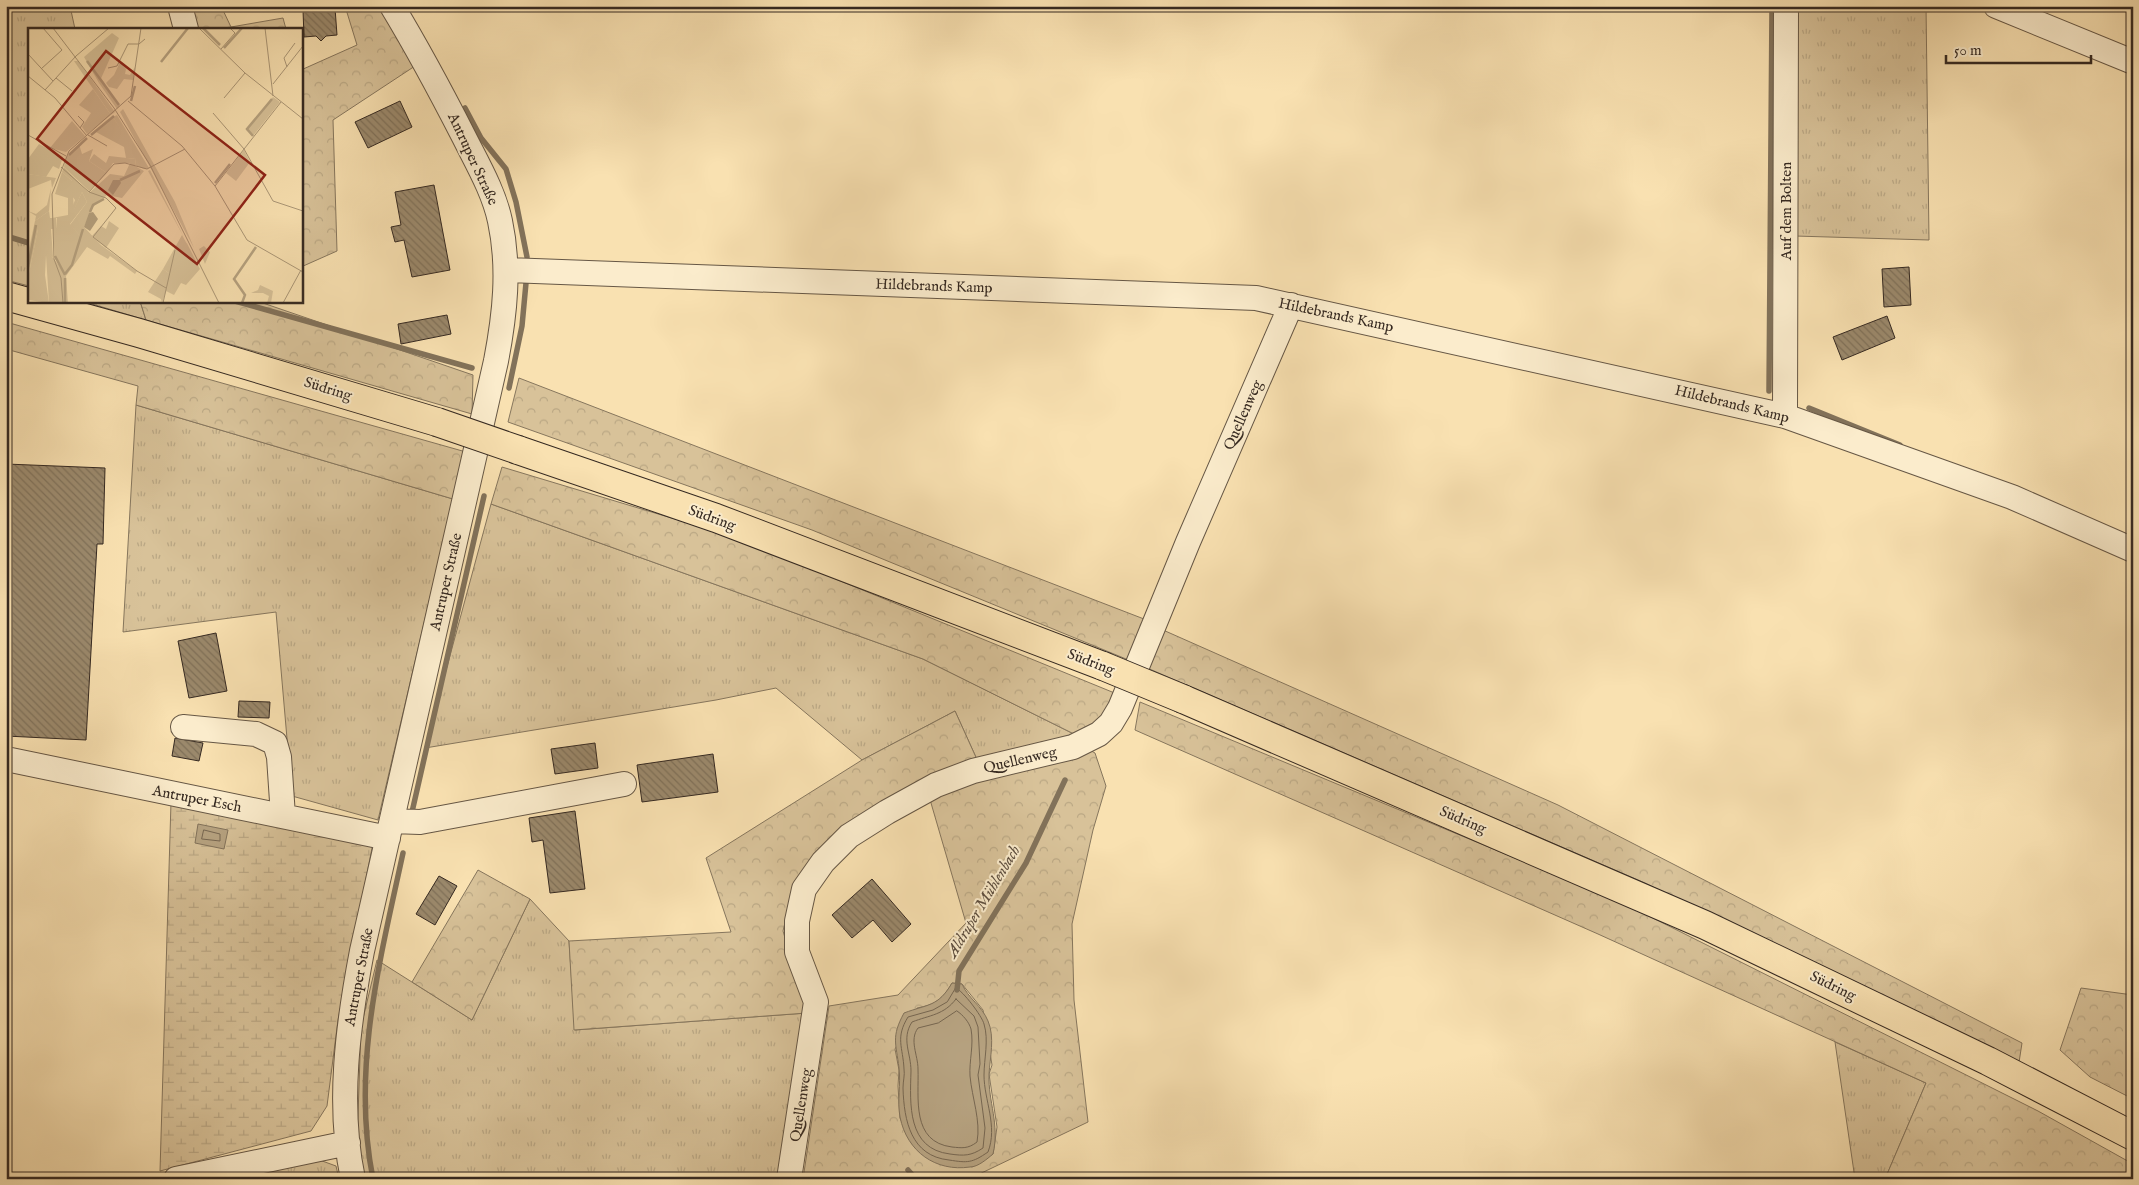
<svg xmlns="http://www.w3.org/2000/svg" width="2139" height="1185" viewBox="0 0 2139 1185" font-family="'IM FELL English',serif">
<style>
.grass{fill:url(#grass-tufts);stroke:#86765d}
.forest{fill:url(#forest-crowns);stroke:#86765d;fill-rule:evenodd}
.wetland{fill:url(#wetland-marsh);stroke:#86765d}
.water{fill:#b6a280;stroke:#82725a}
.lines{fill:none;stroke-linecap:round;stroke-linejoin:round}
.shore{stroke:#766650;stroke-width:1}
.stream{stroke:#82725a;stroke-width:5.5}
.building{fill:url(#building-back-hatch);stroke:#352921}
.minor-casing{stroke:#665745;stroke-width:26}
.major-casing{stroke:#352921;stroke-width:30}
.minor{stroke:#fbeccc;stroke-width:24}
.major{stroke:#f9e1b1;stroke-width:28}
.major-bridge-casing{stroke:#352921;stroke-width:30;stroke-linecap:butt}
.major-bridge{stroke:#f9e1b1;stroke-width:28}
.labels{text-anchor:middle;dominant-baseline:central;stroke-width:4;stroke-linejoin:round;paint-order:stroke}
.street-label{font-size:15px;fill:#352921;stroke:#fbeccc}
.water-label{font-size:16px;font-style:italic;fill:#5c4d3e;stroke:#fbeccc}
.inset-river{fill:none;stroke:#b6a280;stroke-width:2.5}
.inset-road{fill:none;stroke:#ab9777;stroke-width:1}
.view{fill:#8f2418;fill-opacity:0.15;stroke:#8f2418;stroke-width:2.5}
.inset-edge{fill:none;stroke:#352921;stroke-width:2.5}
</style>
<defs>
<pattern id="grass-tufts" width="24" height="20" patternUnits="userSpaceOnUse" patternTransform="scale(1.25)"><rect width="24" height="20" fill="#d8c299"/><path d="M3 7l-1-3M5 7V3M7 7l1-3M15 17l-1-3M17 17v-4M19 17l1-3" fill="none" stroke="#baa784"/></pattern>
<pattern id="forest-crowns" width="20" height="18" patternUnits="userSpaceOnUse" patternTransform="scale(1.25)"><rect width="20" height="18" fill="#d8c299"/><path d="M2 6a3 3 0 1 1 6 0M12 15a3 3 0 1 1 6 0" fill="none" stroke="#baa784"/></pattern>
<pattern id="wetland-marsh" width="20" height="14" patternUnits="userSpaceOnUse" patternTransform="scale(1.25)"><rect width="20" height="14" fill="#d8c299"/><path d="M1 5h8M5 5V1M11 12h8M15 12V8" fill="none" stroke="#baa784"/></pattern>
<pattern id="building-back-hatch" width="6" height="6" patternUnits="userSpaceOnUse" patternTransform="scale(1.25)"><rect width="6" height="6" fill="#9b896c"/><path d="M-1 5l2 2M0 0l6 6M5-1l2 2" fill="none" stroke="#7f7058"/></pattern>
</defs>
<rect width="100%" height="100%" fill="#f9e1b1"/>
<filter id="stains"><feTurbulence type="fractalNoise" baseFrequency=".004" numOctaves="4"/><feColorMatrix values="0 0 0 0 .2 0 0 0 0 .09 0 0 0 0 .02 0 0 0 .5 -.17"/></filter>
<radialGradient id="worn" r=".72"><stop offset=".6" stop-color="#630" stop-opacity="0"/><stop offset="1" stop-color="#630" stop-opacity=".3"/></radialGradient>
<path class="grass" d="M6,6H70L75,29H29V286L6,280Z
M1794,6H1926L1929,240L1795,236Z
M82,301H140L146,320Z
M136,405L453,499L378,820L292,796L276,612L123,632Z
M491,504L923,659L1078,736L979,764L955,711L862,760L776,688L716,700L425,748Z
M530,899L569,941L575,1030L807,1013L780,1179H365L357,1145L361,1027L377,960L472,1020Z
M1835,1042L1926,1083L1885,1179H1855Z
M314,1158L336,1166L339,1179H213Z"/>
<path class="forest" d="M188,6H221L231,27L283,18L286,29H194Z
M345,6H379L415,66L333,120L337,251L301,267V70L357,45Z
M140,301H257L473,375L472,414L146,320Z
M6,322L466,452L453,499L136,405L138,386L6,349Z
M519,378L1144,619L1163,630L1558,805L2022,1043L2018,1069L1645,883L1131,661L812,530L508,422Z
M502,467L728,535L1117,694L1101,721L1078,736L923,659L491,504Z
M1140,702L1623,903L2038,1111L2133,1164V1179H1885L1926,1083L1598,934L1135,730Z
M955,711L984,775L1086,748L1095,753L1106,786L1093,830L1072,924L1074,1000L1088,1122L969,1179H803L829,1006L898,995L966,923L924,779L792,892L783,931L807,1013L574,1030L569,941L731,932L706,858L862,760ZM952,983L962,984L983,1010L992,1065L989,1074L997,1127L993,1154L972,1167L912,1144L900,1118L898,1086L899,1070L895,1049L917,1008C935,1005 943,999 952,983Z
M478,870L530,899L472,1020L412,982Z
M2081,988L2133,995V1099L2090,1077L2060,1050Z"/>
<path class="wetland" d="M171,802L373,843L338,1020L327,1106L311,1131L160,1171Z"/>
<path class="water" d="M198,824L228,830L224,849L195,843Z
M952,983L962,984C968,998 982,1006 988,1021C995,1037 990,1058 989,1074C988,1102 1000,1124 993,1154C987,1159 978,1167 970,1167C936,1172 907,1152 900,1117C897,1101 901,1084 899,1068C896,1043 891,1037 904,1013C928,1004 938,1007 952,983Z"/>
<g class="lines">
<path class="shore" d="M204,830L220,834V841L202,839Z
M956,988C963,991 982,1016 984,1024C989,1040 984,1059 984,1075C984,1100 998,1126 988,1152C972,1163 968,1163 949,1160C911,1156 904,1121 903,1088C903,1081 905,1075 904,1069C903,1047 895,1038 908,1017L933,1010L947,1002Z
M956,999L974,1016L978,1027L980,1064L978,1075L985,1128L983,1148C971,1156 964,1156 950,1154C907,1149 910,1104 911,1071C911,1053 901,1039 912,1022C930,1015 944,1015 956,999Z
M957,1011C963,1015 969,1022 971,1029C974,1045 969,1061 970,1076C972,1098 981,1121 977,1142C968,1149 962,1148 952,1147C911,1142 919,1098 918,1069C918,1055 909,1040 918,1028L938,1023Z"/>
<path class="stream" d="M465,108L481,138L506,169L516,202L527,257
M6,236L29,243
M235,301L472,368
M509,388L522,326L526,283
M1769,391L1772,6
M1809,408L1900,445
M412,812L484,496
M957,990L959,971L1026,863L1065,780
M908,1170L916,1179
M373,1179C351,1069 380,960 403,853"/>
</g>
<path class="building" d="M335,8L337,35L326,36L321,41L316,36L304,37L303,10Z
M400,101L412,127L368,148L355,122Z
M434,185L450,270L412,277L404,240L395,242L391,227L401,225L395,192Z
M1909,267L1911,305L1884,307L1882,269Z
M447,315L451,334L401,344L398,324Z
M1887,316L1895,338L1842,360L1833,337Z
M6,464L105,468L103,544H97L86,740L6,736Z
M216,633L227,691L189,698L178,641Z
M239,701L270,702L269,718L238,717Z
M175,738L203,743L199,761L172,756Z
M595,743L598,768L555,774L551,749Z
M713,754L718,792L642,802L637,765Z
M575,811L585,889L550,893L543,840L532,842L529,818Z
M439,876L457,886L435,925L416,914Z
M872,879L911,924L892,942L873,920L852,938L832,915Z"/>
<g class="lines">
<g class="minor-casing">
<path id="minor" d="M180,6L186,29
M1996,6L2133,62
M506,270L1256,298L1785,416L2012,497L2133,550
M1785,416L1786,6
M183,727L256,734L275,743L279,757L283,816
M6,759L388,838
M392,821L420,822L624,784
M176,1179L348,1143
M353,1179C337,1105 348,1024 362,951L496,361C505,314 510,268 500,221C494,192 477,163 464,137C441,92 418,49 392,6
M789,1179L816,1002L797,952V921L804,889L823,862L849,836L887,812L936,785L973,771L1073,747L1099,734L1111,723L1120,708L1188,542L1291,305"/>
</g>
<g class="major-casing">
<path id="major" d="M6,296L139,333L437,422
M518,450L716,518L1103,666
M1183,699L1705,925L1988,1061L2133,1136"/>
</g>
<use href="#minor" class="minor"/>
<use href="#major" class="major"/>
<g class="major-bridge-casing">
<path id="major-bridge" d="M437,422L518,450
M1103,666L1183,699"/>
</g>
<use href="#major-bridge" class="major-bridge"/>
</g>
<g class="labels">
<g class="street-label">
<text transform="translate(473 159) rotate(65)">Antruper Straße</text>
<text transform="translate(1786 211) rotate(-90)">Auf dem Bolten</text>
<text transform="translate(934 286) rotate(2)">Hildebrands Kamp</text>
<text transform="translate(1336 315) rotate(12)">Hildebrands Kamp</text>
<text transform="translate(328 389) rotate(17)">Südring</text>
<text transform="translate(1732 404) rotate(14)">Hildebrands Kamp</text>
<text transform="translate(1243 415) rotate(-66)">Quellenweg</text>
<text transform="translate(712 518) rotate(20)">Südring</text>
<text transform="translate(446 582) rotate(-77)">Antruper Straße</text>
<text transform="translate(1091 662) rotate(21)">Südring</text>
<text transform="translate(1020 760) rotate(-13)">Quellenweg</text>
<text transform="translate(197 799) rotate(11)">Antruper Esch</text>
<text transform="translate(1463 820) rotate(23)">Südring</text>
<text transform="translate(359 977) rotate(-79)">Antruper Straße</text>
<text transform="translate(1833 986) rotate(26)">Südring</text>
<text transform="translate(801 1105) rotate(-81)">Quellenweg</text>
</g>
<g class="water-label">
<text transform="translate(984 902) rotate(-59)">Aldruper Mühlenbach</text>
</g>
</g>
<g transform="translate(28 28)">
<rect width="275" height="275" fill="#f9e1b1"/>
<path d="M84,5L91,10L71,55L56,29ZM65,61L83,87L59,106L54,99L63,85L51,77ZM245,69L252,74L225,108L218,102ZM85,89L109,126L116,141L107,137L108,131L98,130L96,119L66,103ZM11,116L35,129L31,141L25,138L18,149L0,146V131ZM51,116L54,126L65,121L61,133L79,145L61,163L36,139L38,129ZM216,122L222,134L208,153L198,145ZM34,144L44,153L46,181L54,164L59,174L42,196L53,209L44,239L37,245L27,231L25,201L29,200V190H24L40,187V170L27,166ZM23,160L21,183L7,193L8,188L0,183L8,186L19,177ZM81,193L91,200L78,220L64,208L73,198L78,201ZM10,201H23L25,229L18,227L17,247L21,275L0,272V250ZM154,207L159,216L142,246L135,241Z" fill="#d8c299"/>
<path d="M46,33H50L87,84L83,87ZM92,34L98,41L97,46L102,47L107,39L105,52L96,51L89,61L81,59L78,55L86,47ZM73,50L92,78L89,81L71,55ZM95,81L147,174L166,220L92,84ZM89,87L121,140L116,141L85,89ZM66,126L78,135L81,128L108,131L107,138L116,143L94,170L79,167L65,179L56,199L73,217L109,243L107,246L82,228L80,231L59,219L38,248L40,275H21L18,227L22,226L37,245L44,239L53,209L42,197L59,174L54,164L46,182L44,180L47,172L44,168V153L34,144L36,139L61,165L82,146L96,148L102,135H85L79,145L61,133ZM122,142L172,241L158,257L153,255L146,267L138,263L134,275L133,271L120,264L135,241L142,246L149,221L159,215L120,143ZM0,146L28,150L24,160L23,152L0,161ZM21,183L22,190H28L29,201H10L0,250V225L7,193ZM176,218L182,224L177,236L171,221ZM232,257L245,263L243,275H239L241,268L235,265H223L230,262Z" fill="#d8c299"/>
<path d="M44,93L57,108L38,124L22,120Z" fill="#d8c299"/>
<path d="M85,152H92L93,155L85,167L80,162ZM65,184L70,191L62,203L56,199L61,185Z" fill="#b6a280"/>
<path class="inset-river" d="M175,0L192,17M196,20L214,0M59,33L91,77M133,34L160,0M103,73L107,58M63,107L86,88M225,108L219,101L244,71M41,127L59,110M92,152L112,143M187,155L202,136M62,184L65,177L76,171M27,228L37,247M0,239L8,197M37,246L44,237L55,201M37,250V275M214,275L217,267L206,251L228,219"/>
<path class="inset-road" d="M25,0L86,80L122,137L191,275M171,0L217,45L275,91M237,0L245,68M193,21L207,5L202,0M0,26L25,53M48,28L81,0M259,39L256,30L267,15M80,40L89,38L100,16H111L117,11M13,41L34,22L15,0M0,48L27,70L59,108M28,50L44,63M245,56L275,18M17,62L48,28M196,70L217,45M100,73L154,118L187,158L219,212L275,244M185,85L216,121L245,173L275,183M50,88L56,94L52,100M0,107L38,128M60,107L79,118M33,139L61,164L86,136L97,135L119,141L157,121M187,158L253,74M61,164L78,170L88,180L65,209L109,243L138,260M35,275L33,250L26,231L24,166L41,123L103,68L113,0M135,275L147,222M255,275L273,242"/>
<path class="view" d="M78,23L237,147L169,236L9,111Z"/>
<rect width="275" height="275" class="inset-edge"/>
</g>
<rect width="2139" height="1185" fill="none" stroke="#f9e1b1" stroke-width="25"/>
<rect x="8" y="8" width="2124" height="1170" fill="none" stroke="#352921" stroke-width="2.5"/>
<rect x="12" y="12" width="2114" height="1160" fill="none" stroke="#352921"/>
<path d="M1946 55v8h145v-8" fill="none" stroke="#352921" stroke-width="2.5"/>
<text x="1954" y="55" font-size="15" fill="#352921" stroke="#fbeccc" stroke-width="4" paint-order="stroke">50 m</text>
<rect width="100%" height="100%" filter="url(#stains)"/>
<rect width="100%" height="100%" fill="url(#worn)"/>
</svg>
